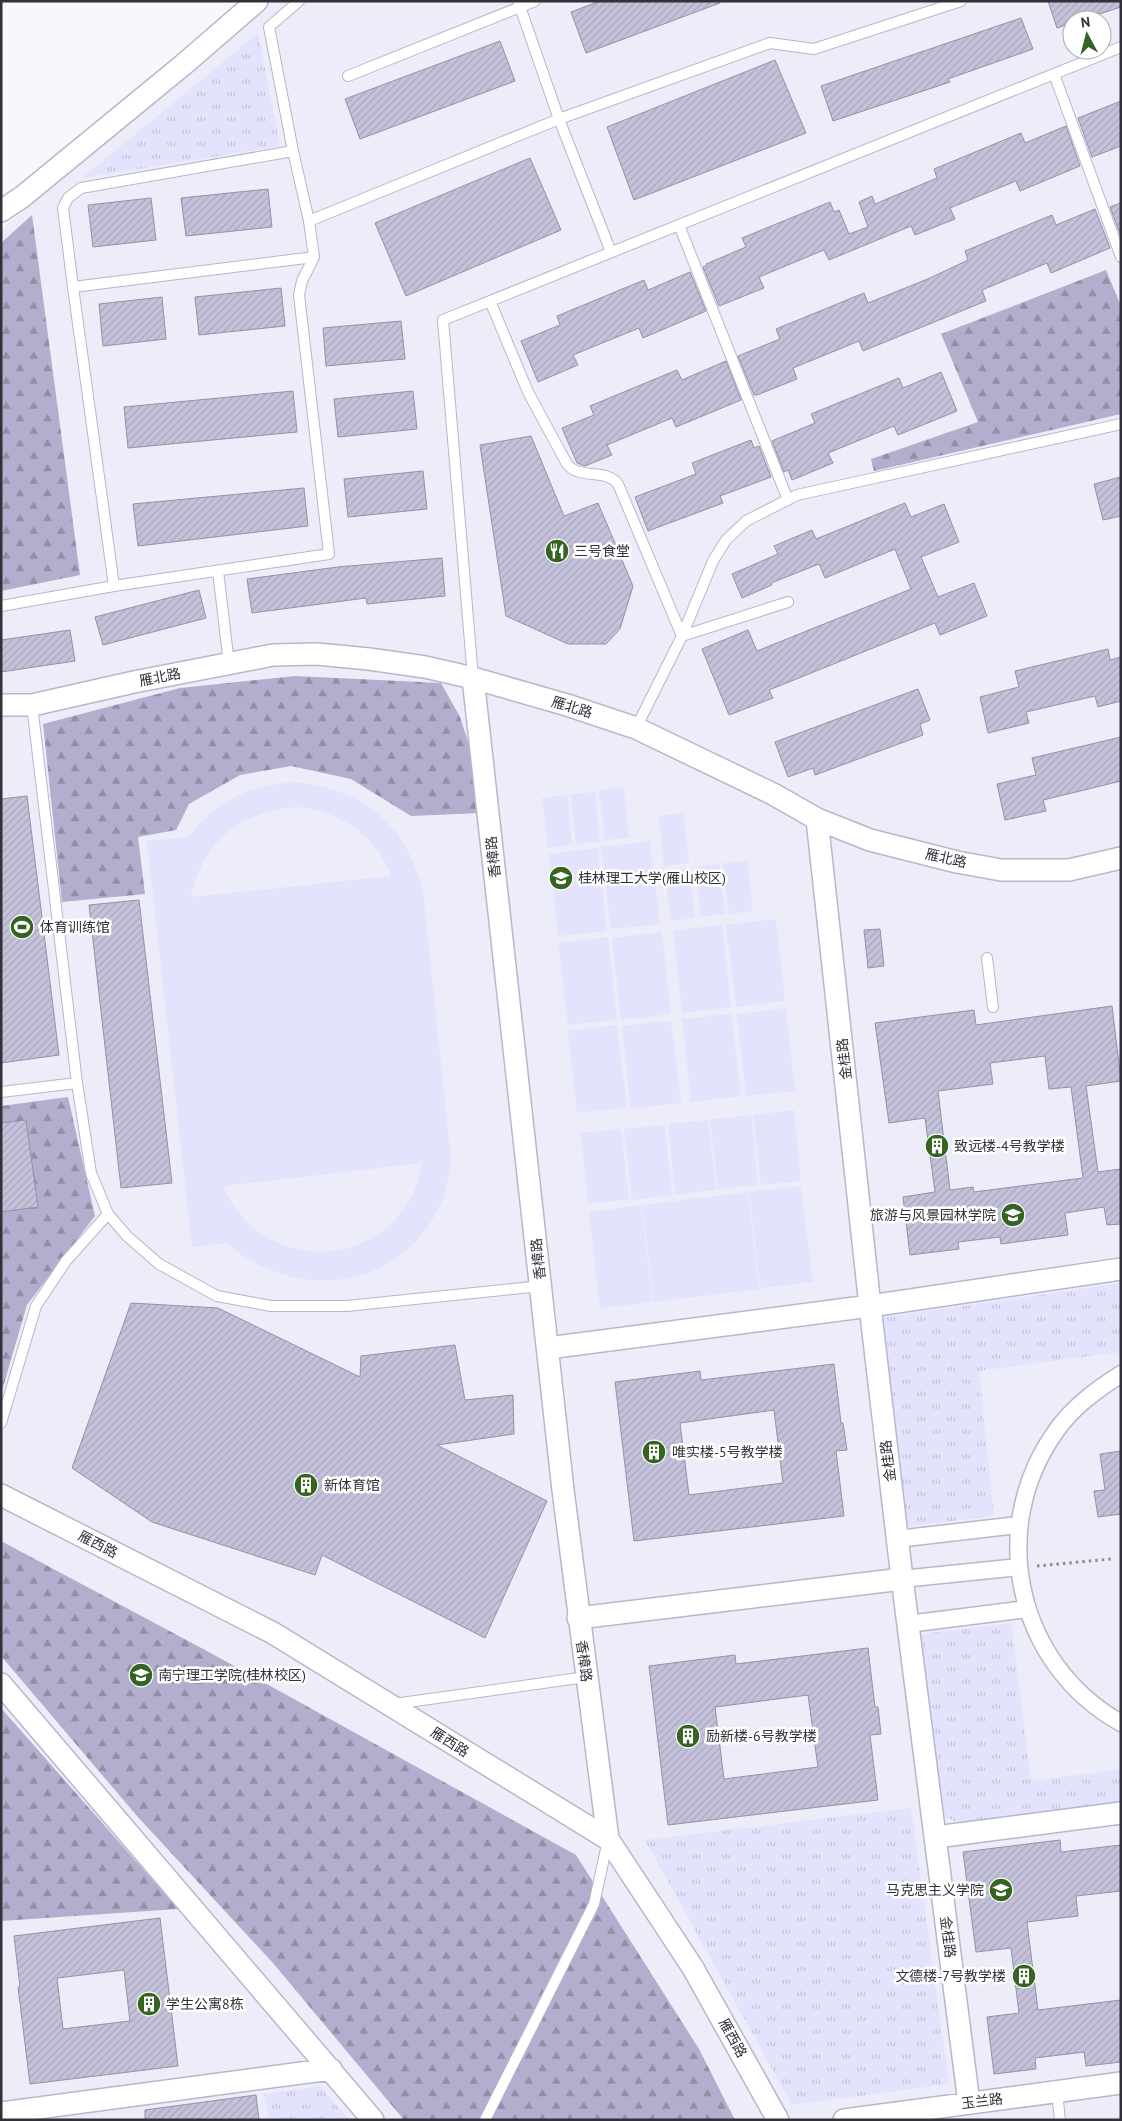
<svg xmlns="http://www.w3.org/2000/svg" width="1122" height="2121" viewBox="0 0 1122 2121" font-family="'PT Sans','Noto Sans SC',sans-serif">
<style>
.built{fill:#edecf9;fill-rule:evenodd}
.grass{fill:url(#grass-tufts)}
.forest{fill:url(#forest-firs)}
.pitch{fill:#e4e3fe;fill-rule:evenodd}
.building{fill:url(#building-hatch);stroke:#9291a8;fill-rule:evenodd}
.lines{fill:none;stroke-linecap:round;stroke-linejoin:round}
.service-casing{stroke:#b7b6ce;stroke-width:12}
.pedestrian-casing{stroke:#b7b6ce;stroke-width:19}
.minor-casing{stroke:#b7b6ce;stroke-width:24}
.path{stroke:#8c8c93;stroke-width:3;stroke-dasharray:2.5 4;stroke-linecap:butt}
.service{stroke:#fff;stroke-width:10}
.pedestrian{stroke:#fff;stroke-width:16}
.minor{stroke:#fff;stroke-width:21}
.labels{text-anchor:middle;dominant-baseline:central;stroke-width:5;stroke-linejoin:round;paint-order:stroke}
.poi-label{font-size:14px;fill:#31313a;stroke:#fff;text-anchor:start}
.street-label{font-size:14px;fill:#31313a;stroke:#fff}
</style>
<defs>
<pattern id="grass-tufts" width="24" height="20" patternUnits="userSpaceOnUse" patternTransform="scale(1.25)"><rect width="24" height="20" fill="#e4e3fe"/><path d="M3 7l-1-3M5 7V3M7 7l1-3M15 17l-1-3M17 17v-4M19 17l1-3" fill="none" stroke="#c4c3da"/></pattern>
<pattern id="forest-firs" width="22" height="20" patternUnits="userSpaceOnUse" patternTransform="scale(1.25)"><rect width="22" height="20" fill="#b1afcd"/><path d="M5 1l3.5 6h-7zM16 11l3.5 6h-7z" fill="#918fa7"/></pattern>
<pattern id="building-hatch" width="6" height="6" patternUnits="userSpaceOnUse" patternTransform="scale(1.25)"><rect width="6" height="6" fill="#c3c2da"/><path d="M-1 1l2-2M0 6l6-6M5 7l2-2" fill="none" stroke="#a8a7bc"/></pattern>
</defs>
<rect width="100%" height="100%" fill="#f7f7fc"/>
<path class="built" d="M268,1H1121V2120H1V230ZM1072,20H1102V50H1072Z"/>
<path class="grass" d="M258,33L280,146L82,178Z
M1121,1283V1352L979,1371L994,1516L901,1527L879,1318Z
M1011,1623L1031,1781L1121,1769V1803L962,1824L940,1815L916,1635Z
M911,1808L949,2084L792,2105L645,1840Z
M320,2086L349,2120H269L264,2094Z"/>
<path class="forest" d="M32,215L80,575L1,591V243Z
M1106,270L1121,306V414L874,471L871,459L978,422L941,334Z
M295,676L441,683L460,717L476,766L480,813L411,816L351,779L291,766L240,775L189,804L176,830L138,837L145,894L62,902L43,724L180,688Z
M68,1097L95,1216L27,1305L1,1394V1106Z
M1,1541L207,1651L576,1855L699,2049L735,2120H404L273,1963L137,1816L1,1656Z
M1,1708L178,1909L1,1921Z"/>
<path class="pitch" d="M293,782C362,787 406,824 423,891L451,1160C449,1174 447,1188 442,1201C403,1291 297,1304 226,1243L192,1247L147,841L188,837C218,801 247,786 293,782ZM299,807C342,813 375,834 391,876L191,897C203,840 242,810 299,807ZM422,1163C406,1269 264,1284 223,1186Z
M624,787L629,838L605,840L599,790Z
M595,792L600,842L576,844L571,794Z
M567,795L572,845L548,848L542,798Z
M683,813L689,863L664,866L659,816Z
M650,841L660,924L611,929L601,847Z
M598,848L607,931L558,936L549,854Z
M747,861L753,911L729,914L723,863Z
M719,864L725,914L701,917L695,867Z
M689,868L695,918L671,921L665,870Z
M776,919L785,1001L736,1007L726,925Z
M722,925L731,1007L682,1013L673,930Z
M662,932L671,1014L621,1020L612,938Z
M608,937L617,1020L568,1025L558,943Z
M786,1008L795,1091L746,1096L737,1014Z
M731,1014L741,1096L691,1102L682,1019Z
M671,1021L681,1103L631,1109L622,1026Z
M617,1025L627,1108L577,1113L568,1031Z
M794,1110L801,1181L761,1185L753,1115Z
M751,1115L758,1185L718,1189L710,1119Z
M708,1120L716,1190L675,1194L668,1124Z
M665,1125L672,1195L632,1200L624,1129Z
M621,1129L629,1199L588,1204L581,1133Z
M801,1186L813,1282L760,1288L749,1192Z
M748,1192L759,1289L654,1302L642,1205Z
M641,1205L653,1302L600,1308L589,1212Z"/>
<path class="building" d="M600,1H719L720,3L586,53L571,12Z
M1048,1H1121V7L1081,20H1072V23L1057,28Z
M1021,18L1033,49L948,79L950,82L833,121L821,86Z
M500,41L515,81L360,139L345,99Z
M775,60L806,133L634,200L607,127Z
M1121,101V146L1092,157L1078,118Z
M1066,126L1080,166L1020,191L1016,181L950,208L955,219L915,235L911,226L829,260L824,250L759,277L764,288L719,306L703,267L707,265L706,264L746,247L742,238L830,202L834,212L839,210L849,234L868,227L859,202L872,196L875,204L937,178L934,169L1021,133L1025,143Z
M530,158L561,230L406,296L375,223Z
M268,189L272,227L186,236L181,198Z
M151,198L156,240L93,247L88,205Z
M1121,203V236L1110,207Z
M1095,209L1110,248L1051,273L1047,263L982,290L986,301L863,351L859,341L793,368L797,379L757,395H754L738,356L780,339L776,329L864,293L868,303L930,278L968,260L965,251L1052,215L1056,225Z
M690,272L706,311L643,338L639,328L573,355L578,365L538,382L521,341L560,325L557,316L644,280L648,290Z
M281,288L285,326L199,335L195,297Z
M162,297L166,339L103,346L99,304Z
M401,321L405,359L326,366L323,328Z
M726,361L741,400L676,427L672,418L607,445L612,455L585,466L577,463L562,428L594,415L590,406L677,370L682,380Z
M941,372L957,411L898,435L894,426L828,453L833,463L792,480L788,470L784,472L772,441L815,423L811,414L899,378L903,388Z
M293,391L297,432L128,448L124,407Z
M413,391L417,429L338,437L334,399Z
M531,436L564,516L598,503L633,586L620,629L606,644H568L506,616L480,445Z
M751,440L754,448L759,446L771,477L720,496L723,503L648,531L635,497L696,474L692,463Z
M423,471L427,509L348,517L344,479Z
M1121,477V516L1103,520L1094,484Z
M304,488L308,526L138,546L133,504Z
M905,503L911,517L944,504L959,542L921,557L938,597L974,583L987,616L940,635L935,623L769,690L773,698L729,715L702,649L748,630L757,651L911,589L895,549L825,578L819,564L771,583L772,585L742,598L732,574L778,554L774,546L812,530L816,539Z
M442,558L445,596L367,604L366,598L252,613L247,579L338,567Z
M199,590L206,618L103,645L95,617Z
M70,630L75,661L1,672V640Z
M1108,649L1110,660L1121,657V701L1098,707L1095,696L1026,712L1029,723L988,733L980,697L1019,687L1015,671Z
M918,689L930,720L920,724L923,735L815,775L813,768L788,777L775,742Z
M1121,737V781L1043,800L1046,811L1005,820L997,784L1036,775L1032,758Z
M27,796L59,1055L1,1063V799Z
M139,900L172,1183L121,1188L89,905Z
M880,929L884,966L868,968L864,930Z
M1112,1006L1121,1081L1086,1086L1098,1172L1121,1169V1224L1107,1225L1104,1207L1065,1213L1068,1235L1001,1244L1000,1237L958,1242L959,1249L910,1255L903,1197L935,1192L925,1118L889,1123L875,1023L974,1010L976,1025ZM1045,1056L1049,1089L1071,1087L1083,1178L974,1192L973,1187L950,1190L938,1091L993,1084L990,1063Z
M26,1120L38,1207L1,1212V1123Z
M131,1303L218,1308L360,1377L361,1356L455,1345L465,1400L513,1395L514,1434L437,1445L547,1501L485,1638L322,1555L315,1575L152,1522L72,1468Z
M834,1364L841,1423H843L847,1450L836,1451L844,1516L634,1541L615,1382L700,1371L701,1380ZM774,1410L783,1483L689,1495L680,1423Z
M1121,1451V1514L1098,1517L1094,1491L1105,1490L1100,1454Z
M868,1648L875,1707H878L881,1734L870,1735L878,1800L668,1825L649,1666L735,1655L736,1664ZM808,1695L818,1767L724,1779L715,1707Z
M1060,1840L1061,1852L1121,1845V1891L1076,1896L1078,1916L1027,1922L1038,2010L1121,2000V2062L1086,2066L1084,2052L1035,2058L1036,2069L994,2074L987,2017L1019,2013L1011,1948L976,1952L963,1852Z
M160,1918L178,2066L30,2084L18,1987H20L14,1936ZM124,1970L130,2021L63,2029L57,1978Z
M256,2095L259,2120H145V2110Z"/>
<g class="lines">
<g class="service-casing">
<path id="service" d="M518,1L559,119L611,252
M1054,74L1121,257
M348,76L535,1
M309,221L559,119L770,43L814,49L961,1
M679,225L788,500
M73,287L63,208L68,198L81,188L293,151
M490,301L528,392L567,464C579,480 606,468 618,484L682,636L788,602
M218,571L229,664
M114,586L329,554L299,295L302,281L314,257
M1,606L114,586L73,287L314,257L309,221L293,151L269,27L299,1
M473,678L443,320L1121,47
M636,728L682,636L713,561L726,540L746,521L797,495L1121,424
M987,958L993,1007
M77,1083L91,1173L108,1214L127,1236L159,1264L217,1296L271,1306H347L541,1286
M1,1092L77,1083L32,705
M1,1423L36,1306L66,1261L108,1214
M394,1704L586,1677
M1057,2092L1060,2120
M485,2120L594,1904L608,1840"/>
</g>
<g class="pedestrian-casing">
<path id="pedestrian" d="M1121,1374C1096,1390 1073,1407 1056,1431C986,1529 1017,1665 1121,1723
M897,1539L1018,1525
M902,1579L1019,1567
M908,1624L1027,1609"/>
</g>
<g class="minor-casing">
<path id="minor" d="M1,211L22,197L183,65L257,1
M473,678L563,1490L608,1839
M1,705H32L134,682L273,655L317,654L369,659L425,667L473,678L567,705L636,728L773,794L817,819L870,840L957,862L1001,870H1069L1121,858
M817,819L870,1306L901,1570L969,2103
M548,1348L870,1306L1121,1269
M1,1495L273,1633L608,1839L693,1968L778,2120
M578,1618L902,1579
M1,1684L373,2120
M936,1837L1121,1813
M1,2113L331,2069
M844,2120L1121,2083"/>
</g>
<path class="path" d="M1037,1566L1111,1559"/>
<use href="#service" class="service"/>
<use href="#pedestrian" class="pedestrian"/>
<use href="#minor" class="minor"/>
</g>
<defs>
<g id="restaurant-disc" transform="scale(1.25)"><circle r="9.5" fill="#356322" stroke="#fff"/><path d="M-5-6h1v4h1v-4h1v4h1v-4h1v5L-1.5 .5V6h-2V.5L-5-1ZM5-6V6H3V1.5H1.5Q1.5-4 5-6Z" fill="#fff"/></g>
<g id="university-disc" transform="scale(1.25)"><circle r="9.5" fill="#356322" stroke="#fff"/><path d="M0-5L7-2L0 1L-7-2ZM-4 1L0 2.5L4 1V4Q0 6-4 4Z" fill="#fff"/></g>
<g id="stadium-disc" transform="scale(1.25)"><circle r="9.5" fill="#356322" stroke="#fff"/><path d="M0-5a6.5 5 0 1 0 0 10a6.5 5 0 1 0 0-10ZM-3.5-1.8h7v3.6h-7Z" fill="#fff"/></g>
<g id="building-disc" transform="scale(1.25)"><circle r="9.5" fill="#356322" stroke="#fff"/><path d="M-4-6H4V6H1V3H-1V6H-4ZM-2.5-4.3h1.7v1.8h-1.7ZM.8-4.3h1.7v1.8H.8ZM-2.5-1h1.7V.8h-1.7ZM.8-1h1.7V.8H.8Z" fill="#fff"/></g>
</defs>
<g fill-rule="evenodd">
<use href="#restaurant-disc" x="557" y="551"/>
<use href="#university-disc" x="561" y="878"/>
<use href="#stadium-disc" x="22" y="927"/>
<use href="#building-disc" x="937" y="1146"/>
<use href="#university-disc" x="1013" y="1215"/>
<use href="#building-disc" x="654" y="1452"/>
<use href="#building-disc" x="306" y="1485"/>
<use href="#university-disc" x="141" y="1675"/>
<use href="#building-disc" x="688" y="1736"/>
<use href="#university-disc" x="1001" y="1890"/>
<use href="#building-disc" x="1024" y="1976"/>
<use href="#building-disc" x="149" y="2004"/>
</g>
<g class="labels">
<g class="poi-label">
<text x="574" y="551">三号食堂</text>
<text x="578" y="878">桂林理工大学(雁山校区)</text>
<text x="40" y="927">体育训练馆</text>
<text x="954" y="1146">致远楼-4号教学楼</text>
<text x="996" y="1215" text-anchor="end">旅游与风景园林学院</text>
<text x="672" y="1452">唯实楼-5号教学楼</text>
<text x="324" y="1485">新体育馆</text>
<text x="158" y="1675">南宁理工学院(桂林校区)</text>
<text x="706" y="1736">励新楼-6号教学楼</text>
<text x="984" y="1890" text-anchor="end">马克思主义学院</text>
<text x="1006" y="1976" text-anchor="end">文德楼-7号教学楼</text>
<text x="166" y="2004">学生公寓8栋</text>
</g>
<g class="street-label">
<text transform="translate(160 677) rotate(-11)">雁北路</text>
<text transform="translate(572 707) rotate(17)">雁北路</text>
<text transform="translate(493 857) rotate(-96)">香樟路</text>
<text transform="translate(946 858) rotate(13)">雁北路</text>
<text transform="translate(844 1059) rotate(-96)">金桂路</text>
<text transform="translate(538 1259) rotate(-96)">香樟路</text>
<text transform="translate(888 1461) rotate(-97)">金桂路</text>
<text transform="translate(98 1544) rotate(27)">雁西路</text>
<text transform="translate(584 1661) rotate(82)">香樟路</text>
<text transform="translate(450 1742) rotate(32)">雁西路</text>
<text transform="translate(948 1937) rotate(83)">金桂路</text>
<text transform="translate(733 2038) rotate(61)">雁西路</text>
<text transform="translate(982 2101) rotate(-7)">玉兰路</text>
</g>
</g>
<rect width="1122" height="2121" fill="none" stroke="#31313a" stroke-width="5"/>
<g transform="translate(1087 35) rotate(353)"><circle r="24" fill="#ffffff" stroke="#adadb0"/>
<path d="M0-4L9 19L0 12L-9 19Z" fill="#356322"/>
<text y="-8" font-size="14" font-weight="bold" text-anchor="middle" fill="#31313a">N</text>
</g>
</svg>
